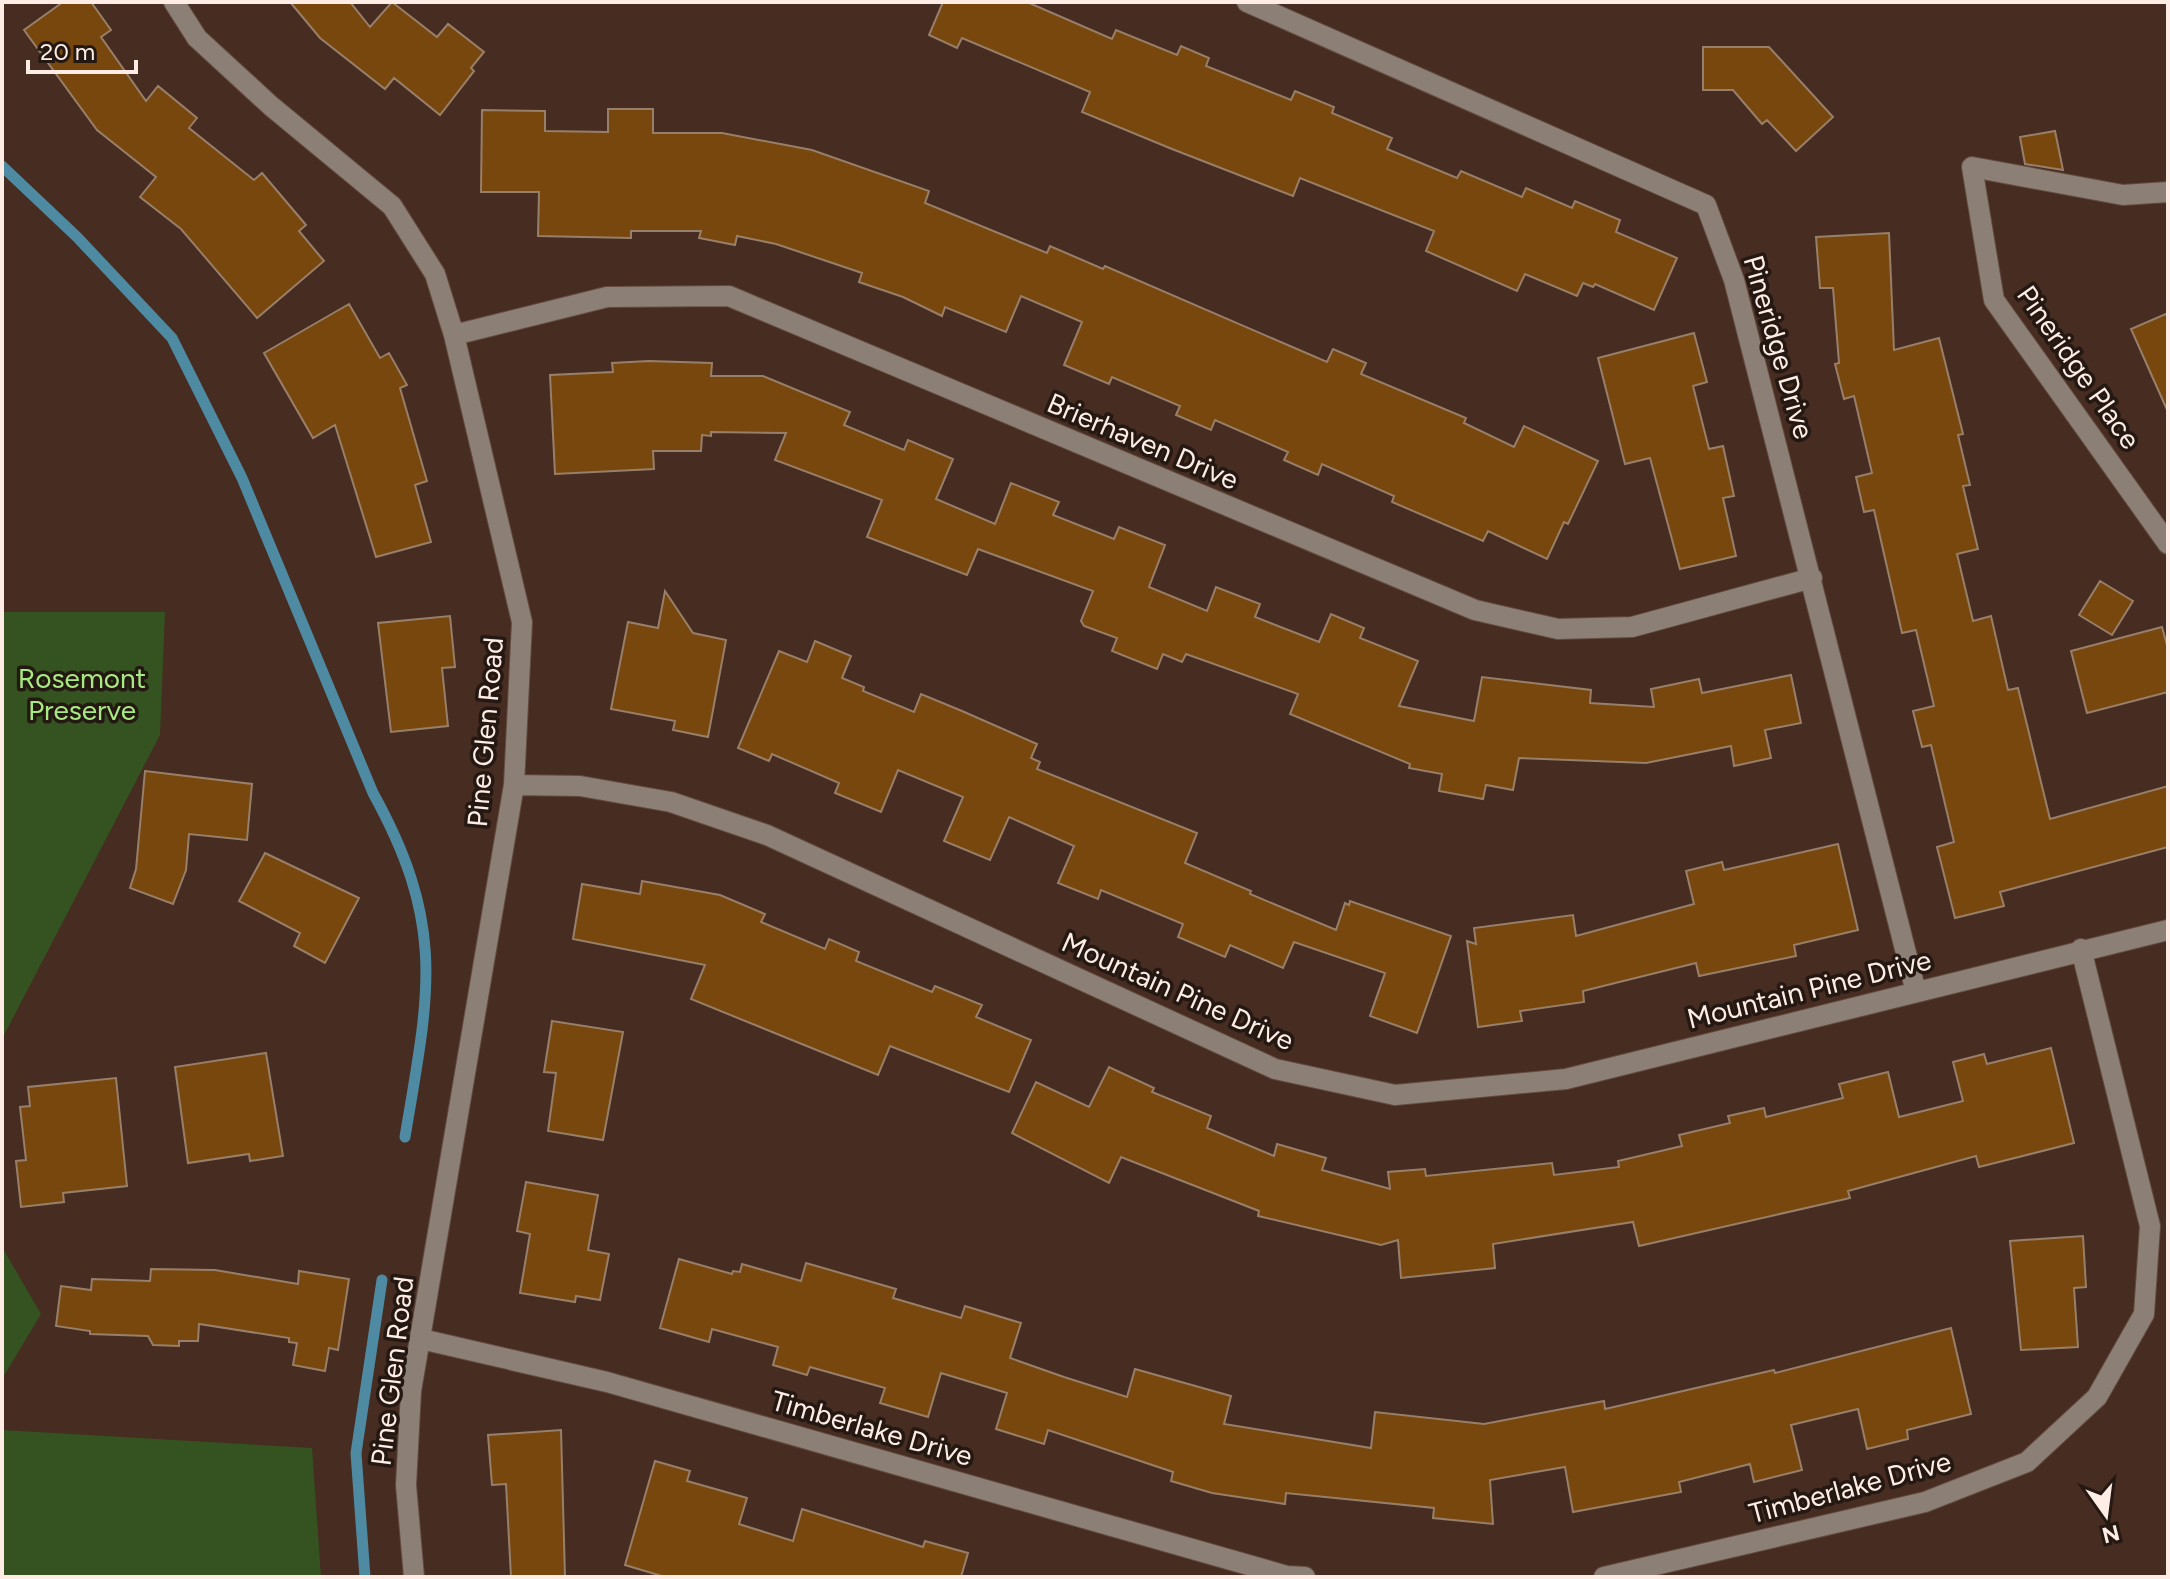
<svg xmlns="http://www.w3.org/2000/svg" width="2170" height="1579" viewBox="0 0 2170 1579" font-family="Figtree,sans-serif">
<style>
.green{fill:#345321}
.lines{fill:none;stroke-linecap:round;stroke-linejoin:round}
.stream{stroke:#4e8aa1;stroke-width:11}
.building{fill:#78470d;stroke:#987f69;stroke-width:2}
.minor-casing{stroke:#644b40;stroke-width:22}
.minor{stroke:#8b7f76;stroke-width:20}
.labels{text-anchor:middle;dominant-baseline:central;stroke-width:7;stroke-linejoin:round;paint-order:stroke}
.street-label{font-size:28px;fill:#ffede5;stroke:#241813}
.park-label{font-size:28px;fill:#a8e983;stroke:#241813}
</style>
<rect width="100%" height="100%" fill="#462c21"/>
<path class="green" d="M2,612H165L160,735L2,1039Z
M2,1247L41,1314L2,1379Z
M2,1430L312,1448L321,1577H2Z"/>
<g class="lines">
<path class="stream" d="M2,166L77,237L172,338L242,478L373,793C447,927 429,993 405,1137
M365,1577L356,1453L382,1280"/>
</g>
<path class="building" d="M63,2H91L111,30L101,37L146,101L158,86L197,118L189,128L254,180L262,173L306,225L299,231L324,261L257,318L181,229L140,197L156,177L97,130L24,30Z
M290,2H350L370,27L392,2L437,37L448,24L484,52L471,68L474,71L440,115L394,78L385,89L320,38Z
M943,2H1027L1112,39L1116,30L1177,55L1181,46L1209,58L1206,66L1291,100L1295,91L1334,107L1332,113L1392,138L1387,149L1457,178L1461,171L1522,197L1526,188L1572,208L1575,201L1620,220L1616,232L1677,258L1654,310L1595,284L1593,287L1583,283L1577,296L1525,274L1517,291L1426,251L1434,231L1300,178L1293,196L1172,149L1082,112L1090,92L962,38L957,48L929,35Z
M1703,47H1769L1833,117L1796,151L1767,120L1762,124L1733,90H1703Z
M608,109H653V133H722L812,150L929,191L925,203L1047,253L1050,246L1103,269L1105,266L1327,362L1333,349L1366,363L1361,374L1466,418L1464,423L1514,447L1524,426L1598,461L1568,524L1564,522L1547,559L1488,531L1483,541L1392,502L1394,496L1322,464L1318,475L1284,460L1288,452L1215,420L1211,430L1176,415L1180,406L1112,377L1109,384L1064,365L1082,322L1021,296L1006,332L945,307L942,316L903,297L859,282L862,273L776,244L737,236L735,245L699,238L701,231H631V238L538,236L539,192H481L482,110L545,111V131L608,132Z
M2055,131L2063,170L2025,164L2020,137Z
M1889,233L1894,350L1939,338L1963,434L1958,435L1970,485L1963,486L1978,549L1957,554L1973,621L1991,616L2008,690L2018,688L2050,819L2168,786V847L2000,892L2004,906L1955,918L1937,847L1954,842L1931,745L1922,747L1913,711L1934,706L1916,630L1902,633L1874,510L1864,512L1856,477L1872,473L1854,396L1844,399L1835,364L1839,363L1833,288H1820L1816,237Z
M349,304L380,358L389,353L407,385L400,388L427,481L415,485L431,542L376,557L335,425L313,438L264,353Z
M2168,313V412L2131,329Z
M1694,333L1707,382L1693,386L1709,449L1723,446L1734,496L1723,498L1736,556L1680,569L1650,458L1625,464L1598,358Z
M649,361L712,363L711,376H763L850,412L844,425L904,450L908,440L953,459L936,499L995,524L1011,483L1059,502L1053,515L1114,539L1119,527L1165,545L1149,587L1207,611L1216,587L1260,604L1255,617L1319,642L1331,614L1364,628L1360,638L1418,661L1399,706L1474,721L1482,677L1591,690L1590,703L1654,707L1651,689L1699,679L1702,693L1791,675L1801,723L1765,730L1771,758L1734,766L1731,746L1646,763L1519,758L1513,790L1486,785L1483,799L1439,791L1442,774L1409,768L1410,764L1290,714L1298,694L1186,654L1182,662L1163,654L1157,669L1112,651L1117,638L1084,626L1081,621L1093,591L978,549L967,575L867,537L882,500L775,460L786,433L711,432V436L702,435L701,451H653L654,469L555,474L550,375L613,372L612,363Z
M2100,581L2133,601L2112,635L2079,615Z
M665,591L693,633L726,640L708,737L673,730L675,721L611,709L628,622L658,628Z
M450,616L455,667L442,668L448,726L391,732L378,623Z
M2162,627L2168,649V692L2087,713L2071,651Z
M815,641L851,656L842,678L864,687L863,691L914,712L921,694L962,711L1037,744L1031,758L1040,762L1037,769L1197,833L1185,863L1251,891L1250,894L1336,930L1345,903L1349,905L1350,901L1451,936L1417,1033L1370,1016L1385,973L1294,942L1283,968L1230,945L1225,957L1178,937L1183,924L1101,890L1098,899L1058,883L1074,846L1009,817L990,860L944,841L963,797L898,770L881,812L835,793L839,783L772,754L769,761L738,748L779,651L807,662Z
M145,771L252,784L247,840L189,834L186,870L173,904L130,888L136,869Z
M1838,844L1858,930L1794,945L1796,956L1699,976L1696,963L1583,991L1584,1002L1520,1011L1522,1021L1478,1027L1467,941L1476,944L1474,928L1573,915L1576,936L1694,904L1686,871L1722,862L1724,870Z
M265,853L359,898L325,963L294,946L300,933L239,901Z
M642,881L720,895L765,914L761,922L825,949L829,939L859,952L856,961L932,992L935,986L982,1005L976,1017L1031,1040L1009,1092L890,1046L878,1075L691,999L705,965L573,939L582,884L640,894Z
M552,1021L623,1032L603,1140L548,1131L556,1073L544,1072Z
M2051,1048L2074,1143L1979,1167L1976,1156L1848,1191L1850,1198L1639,1246L1633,1222L1493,1244L1495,1268L1401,1278L1398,1240L1381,1245L1258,1216L1259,1211L1121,1157L1109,1183L1012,1133L1036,1082L1089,1107L1109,1067L1154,1088L1152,1092L1211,1116L1207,1128L1274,1156L1277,1144L1326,1158L1322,1170L1390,1189L1388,1172L1425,1169L1426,1176L1552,1163L1554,1175L1619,1167L1618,1161L1682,1146L1679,1135L1730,1123L1728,1116L1764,1108L1766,1117L1843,1098L1839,1084L1888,1072L1899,1117L1963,1101L1953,1062L1984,1054L1987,1064Z
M266,1053L283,1156L250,1161L249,1154L188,1163L175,1067Z
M116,1078L127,1186L63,1193L64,1202L21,1207L16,1161L26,1160L20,1107L30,1106L28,1087Z
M526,1182L598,1195L588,1250L609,1254L600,1300L576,1296L575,1302L520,1293L530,1234L517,1231Z
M2083,1236L2086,1287L2074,1288L2078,1347L2021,1350L2010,1241Z
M679,1259L732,1274L733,1271L740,1272L742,1264L801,1281L806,1263L896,1289L893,1298L961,1318L965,1306L1021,1323L1010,1358L1064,1377L1127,1397L1135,1369L1231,1396L1224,1424L1371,1448L1375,1412L1484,1424L1604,1401L1605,1409L1774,1370L1775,1373L1951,1328L1971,1414L1907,1430L1908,1439L1867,1449L1858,1409L1791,1425L1802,1470L1754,1482L1750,1464L1679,1482L1681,1492L1573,1512L1565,1467L1490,1480L1493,1524L1433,1518L1434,1508L1286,1493L1285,1504L1212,1493L1171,1481L1173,1472L1048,1430L1044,1444L996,1429L1007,1393L941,1373L928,1417L880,1403L885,1388L810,1367L807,1375L773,1365L778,1347L712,1329L709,1342L660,1328Z
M151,1269L215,1270L298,1284L299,1271L349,1279L338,1350L329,1348L325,1371L293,1365L297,1343L289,1342V1338L199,1324L198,1341H179V1346L153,1345L148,1336L90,1334V1331L56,1326L61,1286L91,1290L92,1279L150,1281Z
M561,1430L565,1577H511L506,1484L492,1485L488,1435Z
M655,1461L690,1471L687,1481L747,1498L739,1524L793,1541L802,1509L923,1547L925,1541L968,1553L961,1577H665L625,1565Z"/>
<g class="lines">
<g class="minor-casing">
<path id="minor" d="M174,2L197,38L271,106L392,206L435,274L454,335L522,622L514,785L411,1391L406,1485L414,1577
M1247,2L1706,205L1734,280L1916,992
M2168,192L2123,195L1972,167L1994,300L2168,544
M454,335L607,297L729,296L1475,610L1558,629L1632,627L1812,578
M514,785L580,786L671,802L767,835L1275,1069L1395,1095L1566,1079L2168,930
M421,1339L607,1382L1287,1576L1305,1577
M1604,1577L1925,1502L2027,1462L2097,1397L2144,1314L2150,1226L2081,949"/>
</g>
<use href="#minor" class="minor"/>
</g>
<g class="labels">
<g class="street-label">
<text transform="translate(1779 347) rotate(74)">Pineridge Drive</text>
<text transform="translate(2079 367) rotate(55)">Pineridge Place</text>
<text transform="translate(1143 441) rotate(23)">Brierhaven Drive</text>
<text transform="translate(485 732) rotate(-85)">Pine Glen Road</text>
<text transform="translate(1809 989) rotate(-14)">Mountain Pine Drive</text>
<text transform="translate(1178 991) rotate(24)">Mountain Pine Drive</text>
<text transform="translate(392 1371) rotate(-83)">Pine Glen Road</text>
<text transform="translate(872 1428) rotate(16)">Timberlake Drive</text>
<text transform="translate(1850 1487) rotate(-15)">Timberlake Drive</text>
</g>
<g class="park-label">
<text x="82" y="678">Rosemont<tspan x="82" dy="32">Preserve</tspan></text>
</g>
</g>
<rect width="2170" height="1579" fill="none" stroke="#ffede5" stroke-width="8"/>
<g transform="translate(2106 1515) rotate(166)" stroke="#241813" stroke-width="6" paint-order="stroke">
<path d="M0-6L14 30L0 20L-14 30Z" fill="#ffede5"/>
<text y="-12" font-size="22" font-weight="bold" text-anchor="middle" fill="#ffede5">N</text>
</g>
<path d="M28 60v12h108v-12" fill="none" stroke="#ffede5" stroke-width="4"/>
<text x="40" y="60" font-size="24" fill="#ffede5" stroke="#241813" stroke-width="6" paint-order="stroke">20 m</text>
</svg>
